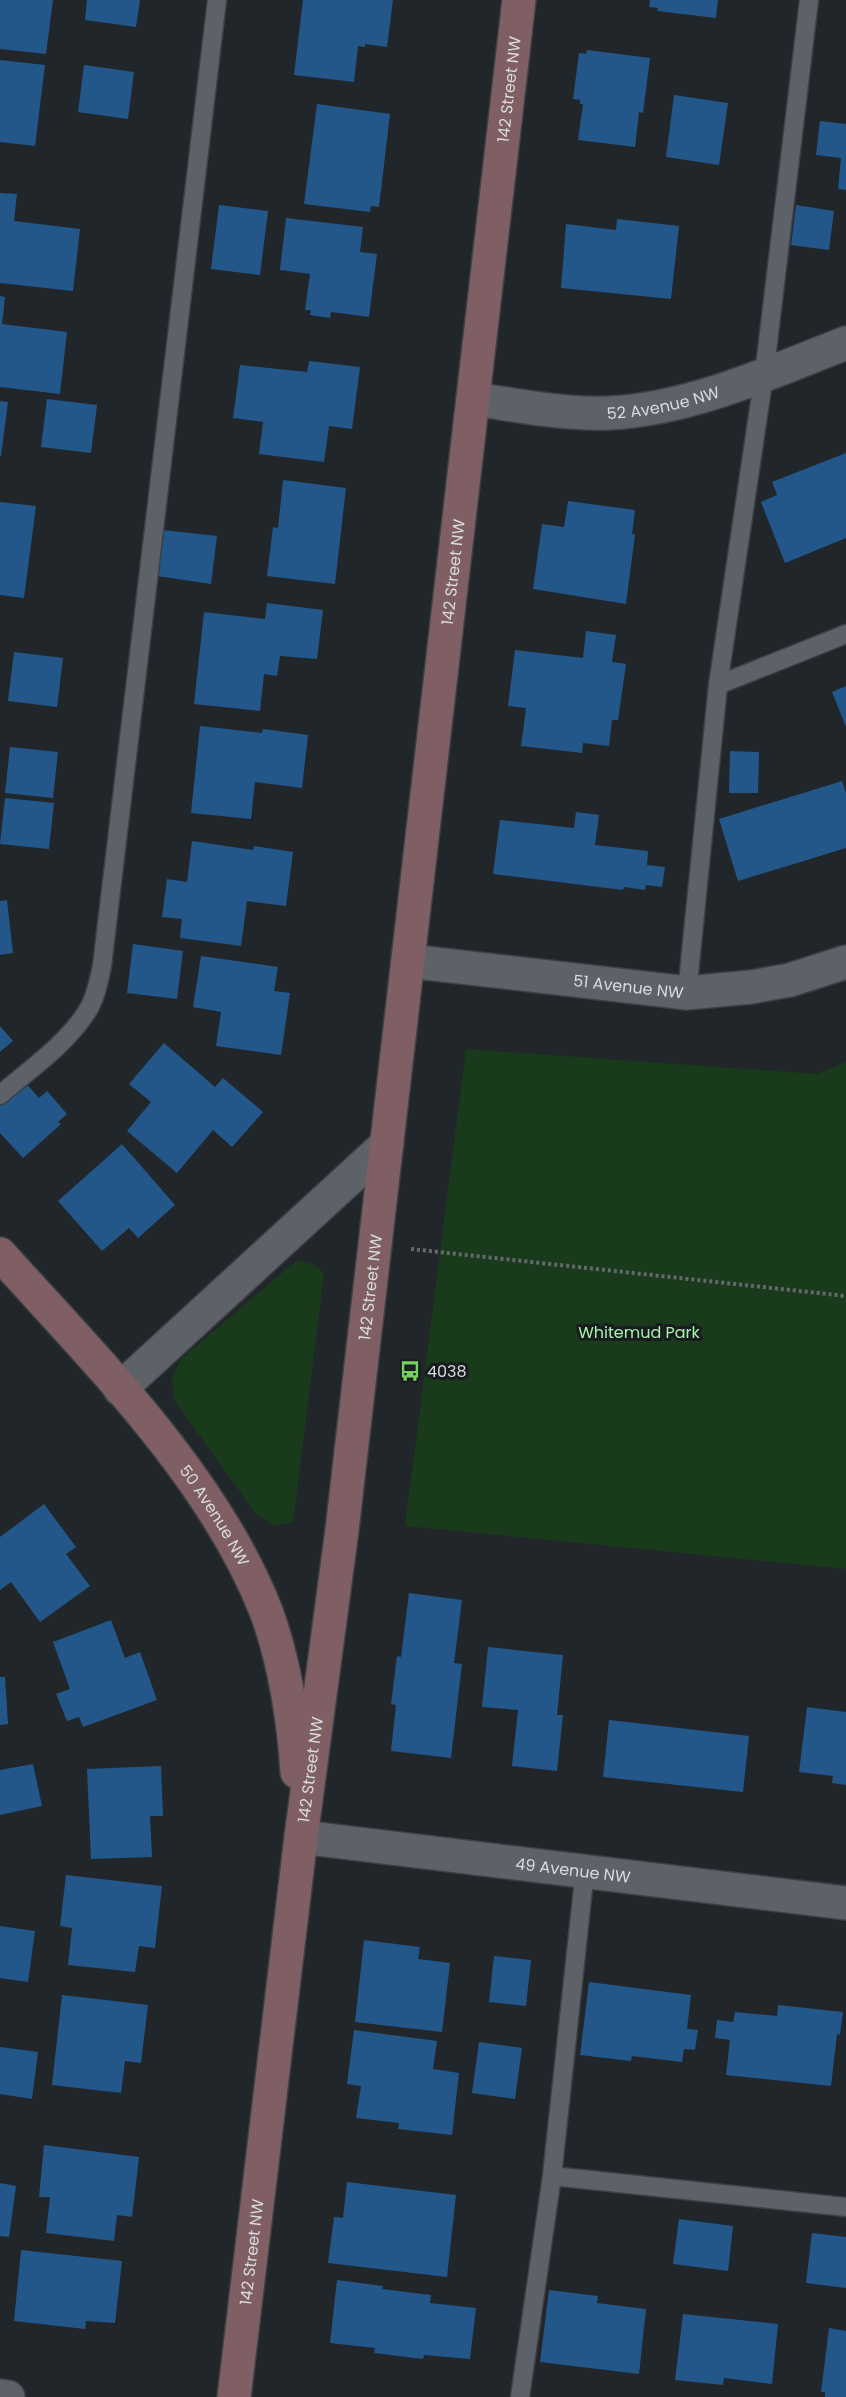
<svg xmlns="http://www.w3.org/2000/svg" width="846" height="2397" viewBox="0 0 846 2397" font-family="Poppins,sans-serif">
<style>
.green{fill:#1a3a1c}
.building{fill:#23578a}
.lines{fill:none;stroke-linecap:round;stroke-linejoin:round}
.lane-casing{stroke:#3c4044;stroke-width:21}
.street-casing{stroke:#3c4044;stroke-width:36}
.secondary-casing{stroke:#3c4044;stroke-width:36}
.path{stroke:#64696d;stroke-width:4;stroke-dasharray:3 3;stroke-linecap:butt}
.lane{stroke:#5d6268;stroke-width:18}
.street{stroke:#5d6268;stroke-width:33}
.secondary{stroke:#7f5f63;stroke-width:33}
.labels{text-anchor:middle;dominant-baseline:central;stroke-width:6;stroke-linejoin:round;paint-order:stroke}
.street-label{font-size:16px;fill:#d8dbdf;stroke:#181c21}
.park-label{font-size:16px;fill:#a4f3a7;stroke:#181c21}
.poi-label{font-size:16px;fill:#d8dbdf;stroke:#181c21;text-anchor:start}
</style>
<rect width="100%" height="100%" fill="#21262b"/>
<path class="green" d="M466,1049L817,1074L846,1062V1569L405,1526Z
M296,1261L313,1264L324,1273L293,1522L274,1526L256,1514L174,1400L172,1377L182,1358Z"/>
<path class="building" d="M0,0H53L46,54L0,49Z
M87,0H140L136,27L85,20Z
M303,0H393L387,47L365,44V47L358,46L354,82L294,75Z
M650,0H718L716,18L657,11L658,8L649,7Z
M587,50L650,58L643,113L639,112L635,147L578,140L583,104H580V100L573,99L579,53L586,54Z
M0,60L45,65L35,146L0,142Z
M84,65L134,72L128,119L78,112Z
M674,95L728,103L719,165L666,157Z
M317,104L390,114L379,207L371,206L370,212L304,204Z
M820,121L846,124V190L838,189L841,158L816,155Z
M0,193L17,194L14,221L80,229L73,291L0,283Z
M219,205L268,211L260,275L211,269Z
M796,205L834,211L829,250L791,245Z
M286,218L363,227L360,252L377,254L369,317L331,312L330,318L310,315L311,310H305L310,274L280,270Z
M617,219L679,226L671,299L561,288L566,224L616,230Z
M0,296L5,297L2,324L67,332L60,394L0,387Z
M309,361L360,367L352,429L329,426L324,462L259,454L263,422L233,418L240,365L307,372Z
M47,399L97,405L91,453L41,447Z
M0,401L8,402L1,456H0Z
M846,453V538L785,563L761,502L777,495L772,482Z
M283,480L346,488L335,584L267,576L273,527L278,528Z
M568,501L635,510L632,534L635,535L626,604L533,589L542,524L564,527Z
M0,502L36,506L24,598L0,595Z
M163,530L217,536L211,584L157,576Z
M267,603L323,610L317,659L280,656L277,676L264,674L260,711L194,704L204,612L265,619Z
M586,631L616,635L612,662L626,664L618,720H612L609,746L583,743L582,753L521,746L526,708L508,706L515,650L583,658Z
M14,652L63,658L57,707L8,701Z
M846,686V727L832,692Z
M200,726L262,733L263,729L308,735L302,788L255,782L251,819L191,813Z
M10,747L58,752L53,798L5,793Z
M730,751L759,752L758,793H729Z
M842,781L846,793V848L738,881L719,819Z
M5,798L54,803L49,849L0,844Z
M576,812L599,815L595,845L648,851L647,865L665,867L662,887L646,885L645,890L624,887L623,890L493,874L500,820L574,828Z
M192,841L253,850L254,846L293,852L286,906L247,901L241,946L180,938L182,919L162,917L167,879L187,882Z
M7,900L13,953L0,955V901Z
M133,944L183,951L177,999L127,993Z
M201,956L278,967L274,991L290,993L281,1055L216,1046L221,1012L193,1007Z
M0,1026L13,1041L0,1052Z
M164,1043L215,1087L223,1078L263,1112L232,1147L213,1130L177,1173L127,1131L151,1102L129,1084Z
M25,1082L39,1098L47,1091L67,1114L58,1122L61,1124L23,1158L0,1133V1105Z
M122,1144L175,1205L138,1238L129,1228L102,1251L58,1201Z
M44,1504L76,1547L66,1554L90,1586L40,1622L11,1582L0,1590V1537Z
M409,1593L462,1600L454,1663L462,1664L451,1758L391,1751L396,1705L391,1704L397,1656L401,1657Z
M111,1620L125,1658L140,1652L157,1700L83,1727L79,1717L67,1721L56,1694L70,1689L53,1642Z
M488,1647L563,1655L557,1715H563L557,1771L512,1766L518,1710L482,1707Z
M0,1677H5L8,1724L0,1725Z
M807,1707L846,1712V1785L832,1783L833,1776L799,1772Z
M609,1720L749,1736L743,1792L603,1777Z
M33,1764L42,1806L0,1815V1770Z
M161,1766L163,1816H150L152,1857L91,1859L87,1769Z
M66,1875L162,1886L155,1948L139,1946L135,1972L68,1965L72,1928L60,1926Z
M0,1926L35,1931L28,1982L0,1978Z
M364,1940L420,1947L418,1959L450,1963L442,2032L355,2022Z
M494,1956L531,1960L526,2006L489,2002Z
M589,1982L691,1995L687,2029L698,2030L695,2050L684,2049L682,2062L632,2056L631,2061L580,2055Z
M62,1995L148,2005L141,2063L125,2061L121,2093L52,2085Z
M778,2005L843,2012L840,2035L837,2034L831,2086L726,2075L730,2040L715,2038L717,2020L733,2022L735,2012L777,2016Z
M354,2030L437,2041L433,2069L459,2073L452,2135L398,2129L399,2123L356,2118L361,2086L347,2084Z
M479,2042L522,2048L515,2099L472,2093Z
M0,2047L38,2052L32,2099L0,2094Z
M44,2145L139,2157L132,2217L117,2215L114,2241L46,2233L50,2197H39Z
M347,2182L456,2195L447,2277L328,2263L334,2217L343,2218Z
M0,2183L16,2186L9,2237L0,2236Z
M679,2219L733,2226L728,2271L673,2264Z
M812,2233L846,2237V2288L806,2283Z
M21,2250L122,2261L115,2323L86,2321L85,2329L14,2321Z
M337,2280L383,2286L382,2289L431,2295L430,2303L476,2308L470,2359L424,2355L423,2359L374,2353L375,2348L330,2343Z
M549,2290L598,2296L597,2303L646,2309L639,2374L540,2362Z
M683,2314L778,2324L772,2384L724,2378L723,2385L675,2380Z
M829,2328L846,2331V2397H825V2392H821Z"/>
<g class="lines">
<g class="lane-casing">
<path id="lane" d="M718,685L846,634
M687,993L718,685L764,375L809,0
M0,1095C30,1069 67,1044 88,1010C96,997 99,980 102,966L217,0
M552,2176L846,2207
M520,2397L552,2176L585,1870"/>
</g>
<g class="street-casing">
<g id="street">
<path id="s1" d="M473,399C517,405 564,415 610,413C691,409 771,372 846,343"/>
<path id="s2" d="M408,961L687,993L751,987L790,980L846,962"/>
<path d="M120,1389L387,1144"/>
<path id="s3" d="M301,1837L846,1903"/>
<path d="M0,2396L8,2397"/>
</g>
</g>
<g class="secondary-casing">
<g id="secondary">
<path id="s4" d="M0,1254C96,1361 213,1476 266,1611C284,1659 294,1721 297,1772"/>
<path id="s5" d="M234,2397L301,1837L342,1530L519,0"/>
</g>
</g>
<path class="path" d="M411,1249L846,1296"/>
<use href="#lane" class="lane"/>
<use href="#street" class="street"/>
<use href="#secondary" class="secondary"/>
</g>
<defs>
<g id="bus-bare" transform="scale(1.62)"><path d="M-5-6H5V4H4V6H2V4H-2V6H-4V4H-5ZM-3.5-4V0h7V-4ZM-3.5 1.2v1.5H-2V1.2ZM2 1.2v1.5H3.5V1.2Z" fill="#75d25b" stroke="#181c21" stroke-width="2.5" paint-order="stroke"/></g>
</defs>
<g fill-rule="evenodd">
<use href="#bus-bare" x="410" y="1371"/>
</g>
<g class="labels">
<g class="street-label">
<text stroke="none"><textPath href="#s5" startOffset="2324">142 Street NW</textPath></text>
<text stroke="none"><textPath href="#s1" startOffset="192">52 Avenue NW</textPath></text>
<text stroke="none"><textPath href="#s5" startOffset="1838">142 Street NW</textPath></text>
<text stroke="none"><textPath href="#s2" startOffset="222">51 Avenue NW</textPath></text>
<text stroke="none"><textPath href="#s5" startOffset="1118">142 Street NW</textPath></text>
<text stroke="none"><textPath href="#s4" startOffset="339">50 Avenue NW</textPath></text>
<text stroke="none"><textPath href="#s5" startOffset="632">142 Street NW</textPath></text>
<text stroke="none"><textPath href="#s3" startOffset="274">49 Avenue NW</textPath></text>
<text stroke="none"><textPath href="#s5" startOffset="146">142 Street NW</textPath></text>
</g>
<g class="park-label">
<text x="639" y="1332">Whitemud Park</text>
</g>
<g class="poi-label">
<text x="427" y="1371">4038</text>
</g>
</g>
</svg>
